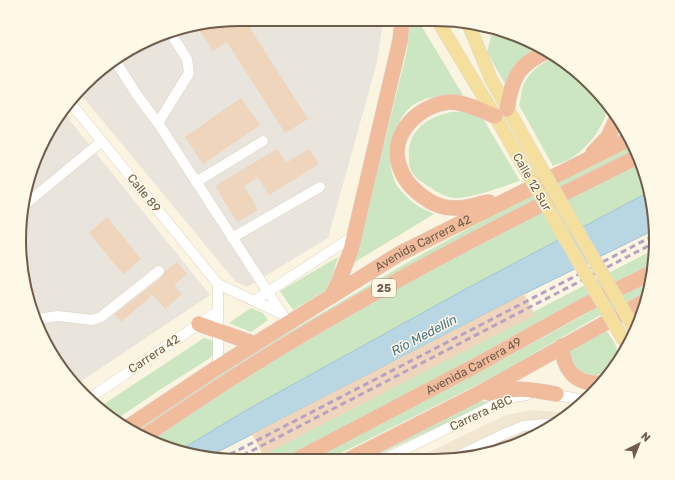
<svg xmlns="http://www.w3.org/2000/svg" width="675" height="480" viewBox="0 0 675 480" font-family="Rubik,sans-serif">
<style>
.residential{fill:#f1e6d0}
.industrial{fill:#e9e4dc}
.green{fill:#cce6c1}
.water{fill:#b8d7e2;stroke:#9fc4d3}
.building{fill:#eed5bb}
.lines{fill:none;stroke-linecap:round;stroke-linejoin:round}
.minor-casing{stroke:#ded1be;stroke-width:11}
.major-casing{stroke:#ddd8d4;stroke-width:14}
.highway-casing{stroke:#ddd8d4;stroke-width:16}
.minor{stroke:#fff;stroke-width:10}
.major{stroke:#f5df9d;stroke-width:13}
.highway{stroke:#f1bc9c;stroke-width:15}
.rail{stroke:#b7a2c2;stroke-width:3;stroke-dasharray:6 4;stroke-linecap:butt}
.major-bridge-casing{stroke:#ddd8d4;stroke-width:14;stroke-linecap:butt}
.major-bridge{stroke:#f5df9d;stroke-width:13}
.labels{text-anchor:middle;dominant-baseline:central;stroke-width:3;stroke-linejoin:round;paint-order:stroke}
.shield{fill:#fef8e7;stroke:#9b8b79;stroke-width:1}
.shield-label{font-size:11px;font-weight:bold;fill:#705c4a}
.street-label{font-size:12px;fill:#705c4a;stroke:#fef8e7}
.water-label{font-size:13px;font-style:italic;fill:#497689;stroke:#fef8e7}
.rim{fill:none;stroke:#705c4a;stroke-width:2}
</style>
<rect width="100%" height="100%" fill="#faf4e1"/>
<path class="residential" d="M533,410L571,413L533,438L464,459H415L506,415Z"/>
<path class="industrial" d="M240,19L383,22L377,62L328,238L247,287L236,282L78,91L117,56L183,27Z
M63,112L210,295L74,386L42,338L21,269V211L36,155Z"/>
<path class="green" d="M410,22H419L463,95C445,95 428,95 413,105C403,112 392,133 390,145C388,155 391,178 398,187C403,193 411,202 418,206C422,209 429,211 434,214L355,262L407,51Z
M493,29L539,46C522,53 514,69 505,84L487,52Z
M556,58L601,94L608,107C604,127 588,148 570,159C565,162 559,163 553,166L519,105C521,99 521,92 523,86C528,73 544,60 556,58Z
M451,112H465L482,117L520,181C500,187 479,196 458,198C447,198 438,193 430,187C423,183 413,177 410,168C409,166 409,162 409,159C406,132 427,117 451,112Z
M631,145L635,152L137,434L133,431L220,373L415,258L508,207Z
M640,161L644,169L647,193L462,291L243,412L182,449L146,439L161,429L410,278Z
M655,249L656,254L653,263L585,298L453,370L280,460H252L535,315L533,312Z
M338,257L333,274L326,290L293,310L280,291Z
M648,281L646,292L595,318L491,378L327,460H310L482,371L591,311Z
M251,308L263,313L268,320L251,332L229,323Z
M605,329C609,335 616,343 617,350C618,356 616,360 613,364C596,386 575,372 566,352Z
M204,338L211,340L215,344V351L210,358L161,389L117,419L101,406Z
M481,401L491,402L367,460H358Z"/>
<path class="water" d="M647,193L652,231L524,294L210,456L182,449L243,412L462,291Z"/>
<path class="building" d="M240,19H264L250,28L308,119L285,133L227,42L213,51L196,25Z
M241,98L260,125L203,164L185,137Z
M277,149L286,163L309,149L319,164L269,195L258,177L244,186L258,210L237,222L215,186Z
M107,217L141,259L123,274L89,233Z
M177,262L187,274L174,285L182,294L165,309L153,295L121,322L115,314L163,276L165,271Z
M524,294L535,315L263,455L252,434Z"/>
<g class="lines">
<g class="minor-casing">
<path id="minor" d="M114,59L137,95L158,123L288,323
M69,101L218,284L282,314
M158,123L189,73L187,59L170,32
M196,182L263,141
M22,207L102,141
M232,238L320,187
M218,284V367
M254,301L355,235
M37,321L38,319L58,316L92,320L101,317L159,271
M550,394L586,400
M90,398L218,311
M452,459L504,434L523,426L556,423
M383,460L501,402L514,397L527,395"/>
</g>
<g class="major-casing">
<path id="major" d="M439,23L495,116L524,167
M468,23L491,79L536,159"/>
</g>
<g class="highway-casing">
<g id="highway">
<path d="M507,109C512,78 518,64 548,51"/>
<path d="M593,153L608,137L616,120"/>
<path d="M489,202C477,204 465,209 453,208C442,208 431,203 422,196C411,188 403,179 399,165C389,134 419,105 449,102C462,101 482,111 495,116"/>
<path d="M332,295L339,281L351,250L400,41L402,22"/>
<path d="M199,324L255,344"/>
<path d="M562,346C563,369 575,384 599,383"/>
<path d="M489,393C515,387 530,389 556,394"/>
<path id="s1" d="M128,427L218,367L399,254L627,140"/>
<path d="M142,438C206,394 271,352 338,314C436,257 536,207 637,157"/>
<path id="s2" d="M296,460L475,366L581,307L651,273"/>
<path d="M348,460L476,395L643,302"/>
</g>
</g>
<use href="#minor" class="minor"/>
<use href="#major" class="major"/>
<use href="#highway" class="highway"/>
<path class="rail" d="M221,459L653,236
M234,460L654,243"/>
<g class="major-bridge-casing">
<path id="major-bridge" d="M536,159L635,330
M524,167L624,341"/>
</g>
<use href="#major-bridge" class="major-bridge"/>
</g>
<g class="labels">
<rect class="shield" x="372" y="279" width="24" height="18" rx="3"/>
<g class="shield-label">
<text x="384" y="288">25</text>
</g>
<g class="street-label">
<text transform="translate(532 182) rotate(60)">Calle 12 Sur</text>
<text transform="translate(144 193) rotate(51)">Calle 89</text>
<text stroke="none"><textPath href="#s1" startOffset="348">Avenida Carrera 42</textPath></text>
<text transform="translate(154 354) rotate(-34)">Carrera 42</text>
<text stroke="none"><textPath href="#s2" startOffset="201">Avenida Carrera 49</textPath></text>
<text transform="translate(481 413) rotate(-25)">Carrera 48C</text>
</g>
<g class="water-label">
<text transform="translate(424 335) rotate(-28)">Río Medellín</text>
</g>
</g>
<path d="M0 0H675V480H0ZM240 26H435A214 214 0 0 1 649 240V240A214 214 0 0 1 435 454H240A214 214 0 0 1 26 240V240A214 214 0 0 1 240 26Z" fill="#fef8e7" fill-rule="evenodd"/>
<path class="rim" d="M240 26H435A214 214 0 0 1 649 240V240A214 214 0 0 1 435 454H240A214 214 0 0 1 26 240V240A214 214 0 0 1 240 26Z"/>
<g transform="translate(639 444) rotate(43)" stroke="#fef8e7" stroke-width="3" paint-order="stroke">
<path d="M0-3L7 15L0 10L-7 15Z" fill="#705c4a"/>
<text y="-6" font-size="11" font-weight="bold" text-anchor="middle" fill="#705c4a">N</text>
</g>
</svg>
